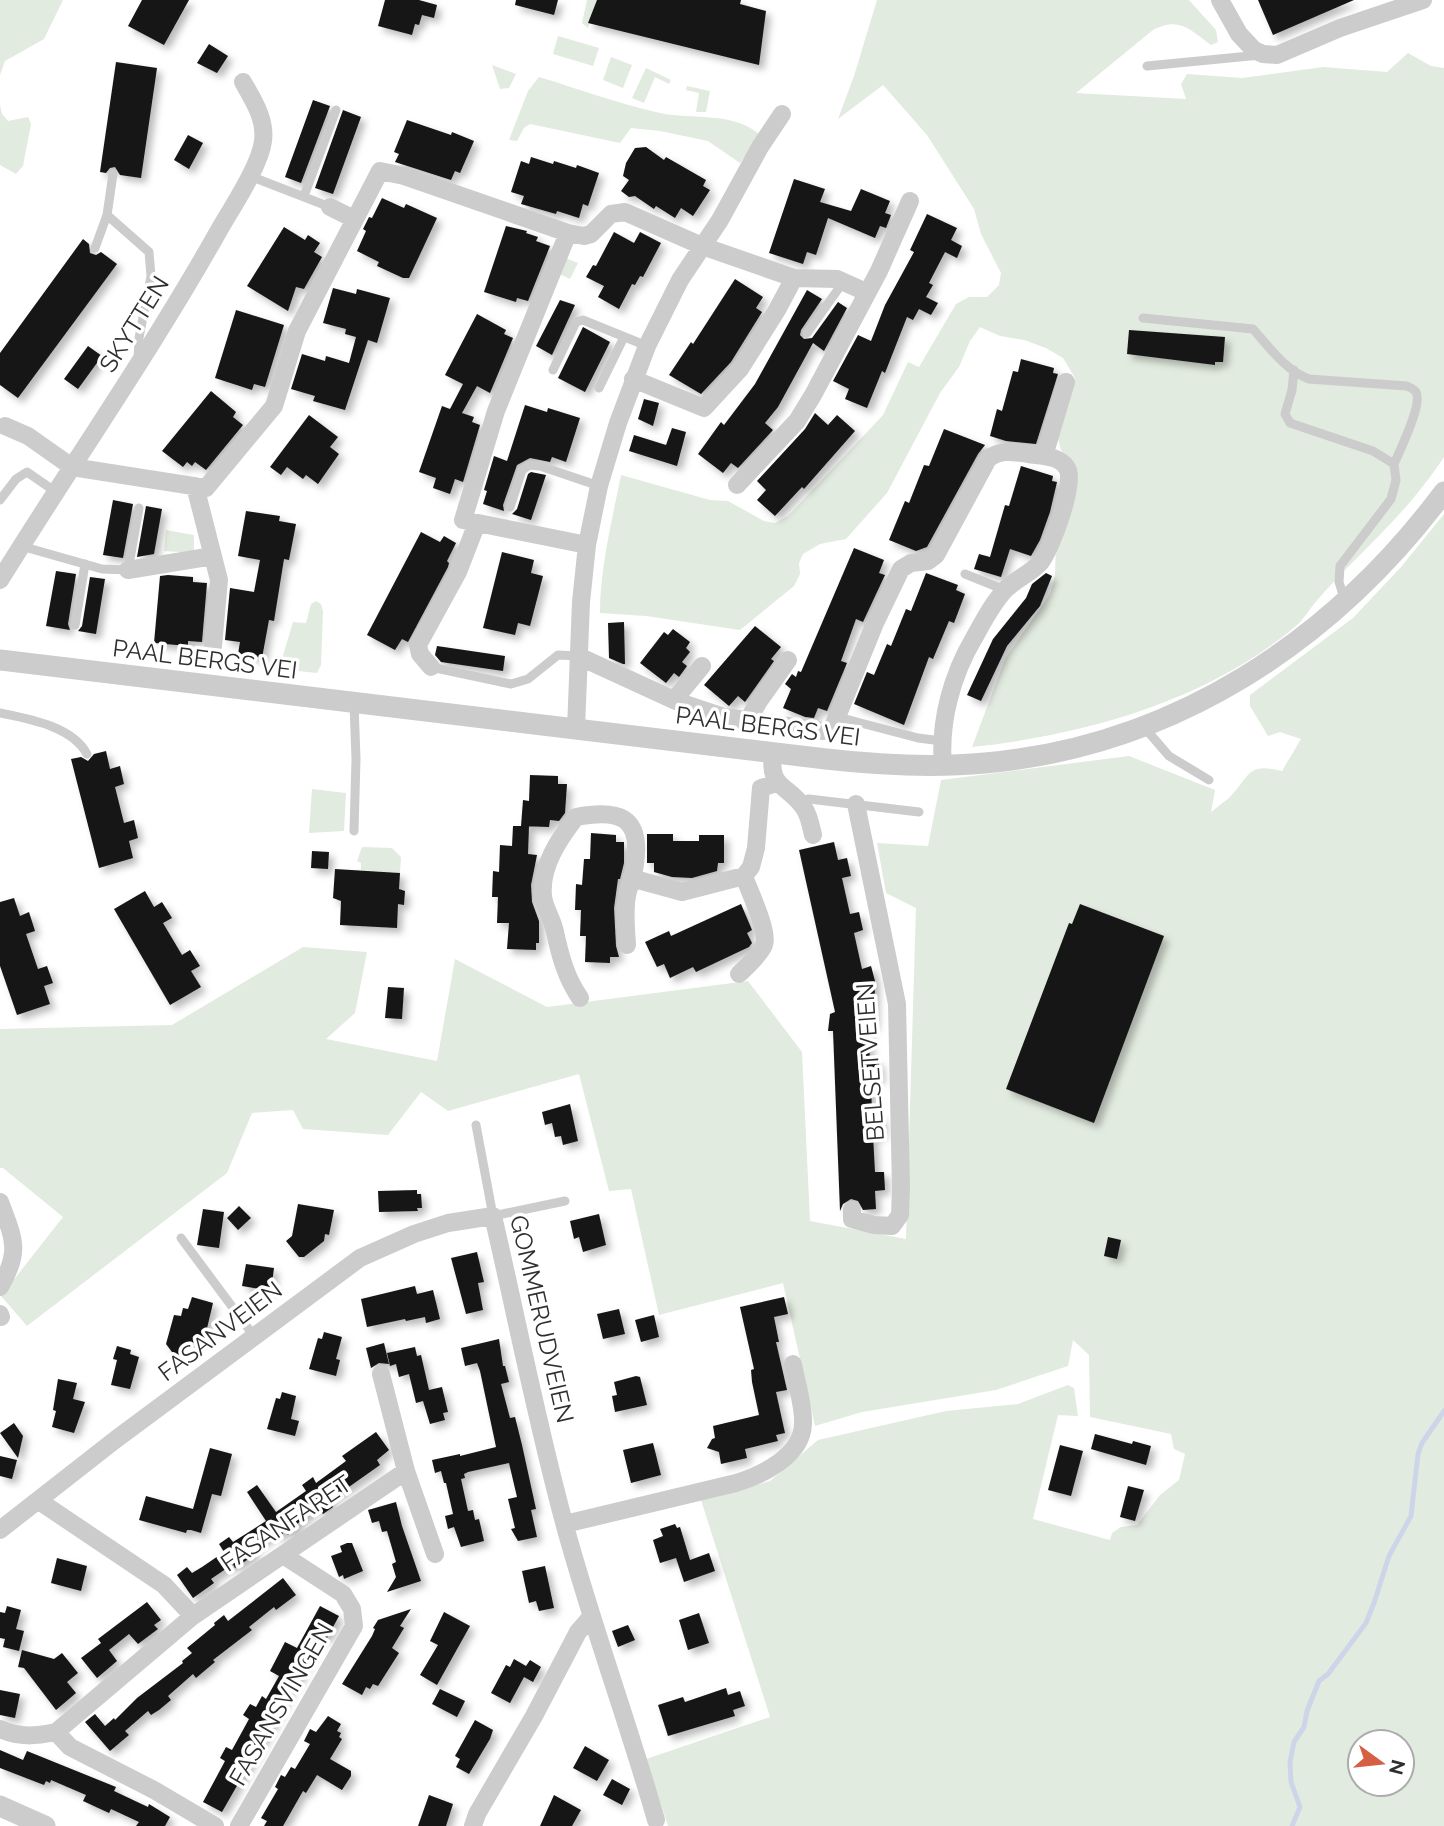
<svg xmlns="http://www.w3.org/2000/svg" width="1444" height="1826" viewBox="0 0 1444 1826" font-family="Raleway,sans-serif">
<style>
.green{fill:#e2ebdf;fill-rule:evenodd}
.lines{fill:none;stroke-linecap:round;stroke-linejoin:round}
.stream{stroke:#cdd6e9;stroke-width:5}
.building{fill:#161616;filter:url(#shadow)}
.service{stroke:#ccc;stroke-width:9}
.minor{stroke:#ccc;stroke-width:18}
.tertiary{stroke:#ccc;stroke-width:21}
.labels{text-anchor:middle;dominant-baseline:central;stroke-width:7;stroke-linejoin:round;paint-order:stroke}
.street-label{font-size:24px;fill:#2f2f2f;stroke:#fff}
</style>
<defs>
<filter id="shadow"><feDropShadow dx="5" dy="5" stdDeviation="3.5" flood-color="#0004"/></filter>
</defs>
<rect width="100%" height="100%" fill="#fff"/>
<path class="green" d="M0,0H63L44,39L5,61L0,75Z
M587,0H597L588,28L582,23Z
M877,0H1189L1216,30L1218,42L1211,45C1190,30 1180,16 1153,30L1076,93L1186,99L1181,84L1187,74L1242,78L1323,67L1387,72L1408,53L1431,66L1444,68V457C1415,501 1383,532 1346,569C1335,580 1324,592 1314,604C1308,611 1304,619 1297,625C1210,700 1085,735 972,747L1005,659L1050,594L1055,575L1056,543L1073,465L1061,450L1057,435L1075,378L1063,358L1046,348L1024,340L1000,336L980,327L970,341L959,367L940,393L887,493L846,539L820,544L803,554L799,563L800,574L794,586L740,630L646,616L600,613C600,567 612,521 621,475L710,500L728,501L764,521L775,523L788,516L883,415L908,362L919,367L956,304L969,297H987L999,285L1001,273L981,234L974,209L927,135L883,85L838,119L854,76Z
M558,36L599,48L593,66L553,54Z
M611,57L632,65L623,88L603,80Z
M492,65L516,74L509,88L500,89Z
M646,68L671,80L669,84L655,77L644,103L632,98Z
M539,77C579,89 619,104 660,113C692,120 734,111 760,135L740,163L708,141L660,131L631,128L620,143L530,124L524,128L517,141L509,140L528,91Z
M687,86L710,91L706,112H696L699,93L686,90Z
M0,105L2,114L8,121L28,117L31,124L23,166L16,174L0,165Z
M563,257L578,263L570,279L557,273Z
M1444,514V1826H668L646,1759L770,1717L701,1500L770,1481L818,1440L946,1411L1018,1404L1068,1385L1074,1388L1078,1416L1058,1415L1033,1519L1110,1540L1112,1533L1121,1527L1137,1525L1160,1495L1179,1480L1185,1454L1174,1449L1171,1434L1090,1417L1089,1355L1073,1340L1068,1366L996,1390L862,1412L815,1426L783,1283L659,1315L631,1189L609,1191L579,1074L448,1111L421,1092L388,1135L303,1129L293,1110L252,1113L227,1173L27,1326L1,1296L63,1217L3,1168H0V1029L172,1025L303,947L367,952L355,1013L326,1039L437,1061L455,959L547,1007L748,981L802,1052L810,1221L906,1239L916,908L886,893L877,843L928,846L941,780L1129,756L1215,790L1211,812C1217,807 1223,803 1229,798C1250,777 1246,762 1282,771L1301,739L1280,732L1268,736L1250,706V695L1353,618L1401,567ZM1360,1742H1402V1784H1360Z
M166,530L194,535V553L164,551Z
M316,601L321,604L323,611L321,665L317,673L279,669L293,622L306,623L311,604Z
M312,789L346,793L344,831L309,833Z
M362,847L392,848L401,857L400,873L361,870V863L357,861Z"/>
<g class="lines">
<path class="stream" d="M1292,1826L1300,1807L1291,1782L1290,1762L1294,1742L1304,1727L1307,1711L1319,1681L1328,1674L1366,1623L1374,1603L1389,1556L1411,1516L1418,1454L1422,1443L1444,1411"/>
</g>
<path class="building" d="M142,0H189L164,45L128,26Z
M385,0H419L437,5L434,18L422,15L419,25L415,24L412,35L378,26Z
M516,0H558L554,15L515,5Z
M597,0H741L740,4L766,11L759,65L588,23Z
M1258,0H1354L1273,35Z
M209,44L228,56L217,73L197,63Z
M116,62L157,68L141,178L120,175L115,167L110,168L106,173L100,172Z
M313,100L330,106L301,183L285,177Z
M343,110L361,117L333,194L315,188Z
M407,120L451,135L452,132L474,141L460,173L455,171L451,180L395,162L399,154L394,152Z
M188,135L203,143L189,169L174,160Z
M646,147L664,160L666,157L706,180L703,186L710,190L693,216L681,208L675,218L656,206L654,209L635,196L629,197L621,191L629,180L623,176L626,163L635,148Z
M531,157L553,164L554,161L576,168L577,165L599,173L588,206L583,204L579,218L557,211L556,214L521,204L524,196L511,192L521,161L529,164Z
M794,179L825,189L820,202L851,211L861,189L890,201L885,213L891,215L886,228L880,226L875,238L828,218L816,255L807,252L803,264L769,253Z
M382,198L404,208L406,204L437,218L409,278H403L377,266L379,262L357,251L366,231L363,229L369,217L372,218Z
M927,214L957,228L951,240L962,246L957,258L945,252L929,283L933,285L926,297L938,303L931,315L919,309L913,320L907,317L885,373L882,371L867,408L845,399L849,389L833,381L858,335L871,341L885,305L914,252L910,250Z
M506,226L527,231L526,233L538,237L536,241L550,246L528,301L517,298L516,302L484,292Z
M284,227L305,240L308,235L320,243L314,252L322,257L304,289L296,287L288,311L247,286Z
M614,232L634,243L640,232L661,243L643,277L640,276L635,285L632,284L619,309L598,297L604,286L586,277L593,265L596,266Z
M83,239L89,244L90,253L96,255L101,252L117,264L18,398L0,385V353Z
M735,279L763,297L756,308L762,312L731,362L701,394L669,375L691,342L693,344Z
M333,288L356,294L357,289L390,298L377,343L368,340L345,410L313,401L315,396L291,389L302,354L325,361L326,356L349,363L356,337L345,334L346,329L323,323Z
M807,290L822,299L801,330L800,335L804,339L812,338L838,302L847,308L824,351L813,343L778,407L765,423L773,430L738,468L731,463L723,473L698,454L721,422L724,425L755,384Z
M560,300L575,305L552,355L536,346Z
M236,310L284,325L265,387L254,384L252,390L215,378Z
M477,314L506,330L504,334L513,338L490,393L477,386L462,413L474,417L472,422L480,425L463,482L455,479L450,494L433,488L436,478L419,472L442,406L450,409L463,384L445,375Z
M583,327L610,342L585,392L558,378Z
M1129,330L1225,337L1223,362H1215V365L1127,354Z
M88,346L102,356L78,389L64,379Z
M1021,359L1054,368L1053,373L1058,374L1036,444L1006,441L990,436L997,409L1002,411L1013,371L1018,372Z
M211,391L236,412L233,417L243,425L206,470L195,462L192,466L187,462L183,467L162,451Z
M644,399L659,403L653,426L638,419Z
M525,405L547,412L548,408L580,418L566,462L552,457L550,462L530,458L517,465L503,505L504,511L483,504L487,491L484,490L494,456L507,461Z
M815,413L828,425L837,415L855,431L804,489L802,487L775,516L757,500L766,490L757,481L805,429Z
M309,415L338,437L330,447L339,454L318,484L306,475L303,479L287,467L281,475L270,467Z
M672,428L686,432L677,466L629,451L634,435L666,445Z
M944,429L985,445L978,454L927,547L916,551L889,540L905,501L909,503L924,465L929,466Z
M1021,466L1053,476L1052,481L1057,482L1050,512L1040,540L1031,556L1010,549L1001,577L974,569L979,554L990,557L1005,505L1009,506Z
M531,472L546,475L531,520L512,514L517,509L528,474Z
M113,500L133,504L123,558L103,555Z
M146,506L162,509L154,554L137,557Z
M246,511L280,516L279,521L296,524L289,560L284,559L274,621L269,620L262,658L238,654L240,642L225,640L230,588L254,592L260,560L238,556Z
M421,532L440,542L444,536L456,543L447,561L449,563L448,567L408,642L402,639L395,650L367,635Z
M854,548L884,560L879,573L885,575L863,622L856,619L841,661L847,663L827,711L818,708L814,718L805,717L783,708L791,689L785,684L792,674L796,677L798,671L801,672Z
M502,552L534,560L531,573L543,576L530,626L518,623L515,635L483,628Z
M56,571L76,574L68,624L70,630L46,626Z
M926,573L958,585L956,590L965,594L954,623L949,621L933,659L929,657L904,725L854,704L867,672L874,675L887,644L891,646L906,609L911,611Z
M1046,573L1052,576L1040,606L1007,646L981,701L967,695L993,639L1026,598L1032,584Z
M168,575L193,577V582L207,583L202,642L188,641V646L154,643L160,576Z
M90,577L105,579L96,634L78,631L82,626Z
M624,622L625,664H623L609,658L608,623Z
M755,626L781,647L771,659L774,661L745,702L738,696L729,706L704,685Z
M673,629L690,642L686,648L690,652L682,662L687,666L679,677L674,673L666,683L640,663L664,632L668,635Z
M437,646L505,656L503,671L441,662L435,655Z
M106,751L110,769L120,766L124,784L115,787L124,823L134,820L138,838L129,841L133,858L99,868L71,759L81,757L88,761L94,754Z
M530,775L558,776V784H567L565,813L559,821L550,820L549,827L521,826L523,800L529,801Z
M513,826H529L528,854L537,855L531,885L532,902L539,921V943H536V950L507,949L509,923H497L498,897H492L493,871L499,872L500,845L512,846Z
M591,833L616,835V842H624V863L620,879H618L614,908L616,946L619,957H610V963L585,962L586,936H580L581,910H575L576,884L582,885L584,859H590Z
M647,834H673V841H699V835H724V863H718L717,871L692,878L672,877L654,872V863H647Z
M834,842L838,860L847,858L851,876L842,878L850,914L859,912L863,930L854,933L862,969L871,966L875,981L874,1026H868L870,1061H879L880,1079H871L872,1117L882,1116V1135H873L875,1172H884L885,1190L875,1191L876,1209L863,1210L858,1201L851,1199L843,1204L840,1211L833,1031H828L830,1014L835,1012L799,850Z
M312,851L329,852L328,869L311,868Z
M335,869L400,873L399,889L405,891L404,905L398,904L397,928L340,925L341,901L333,898Z
M145,891L154,907L162,902L172,918L163,923L182,955L190,950L200,966L191,971L201,987L170,1005L114,909Z
M14,898L20,916L29,912L35,931L26,934L38,969L47,966L53,983L44,986L50,1004L17,1015L0,966V902Z
M741,904L752,930L747,933L752,943L749,947L696,972L693,967L670,978L664,964L657,967L645,942L669,931L671,936Z
M1080,904L1164,936L1094,1123L1006,1089L1069,923L1072,924Z
M388,987L404,988L402,1019L385,1018Z
M570,1104L578,1141L563,1145L561,1136L555,1137L552,1123L545,1125L542,1112Z
M417,1190V1194H421L422,1208H417L418,1211L379,1212L378,1191Z
M298,1204L334,1210L329,1235L325,1234L324,1241L304,1257H299L286,1241L292,1236Z
M239,1206L251,1218L238,1230L227,1218Z
M203,1209L224,1212L219,1248L197,1245Z
M599,1214L606,1245L583,1252L579,1237L574,1239L570,1221Z
M1108,1237L1121,1240L1117,1259L1104,1256Z
M477,1252L484,1282L478,1283L483,1310L466,1314L451,1258Z
M246,1264L274,1268L271,1291L242,1286Z
M415,1286L417,1294L433,1290L440,1319L426,1323L425,1317L406,1321L405,1319L367,1327L361,1299Z
M192,1297L213,1303L204,1341L195,1339L190,1351L178,1360L166,1344L174,1315L181,1316L183,1308L188,1309Z
M784,1297L788,1314L774,1317L779,1342H776L787,1390L776,1392L785,1433L776,1435L778,1441L745,1449L747,1458L721,1464L719,1452L707,1448L712,1439L715,1438L713,1426L759,1415L752,1382L751,1370L754,1369L740,1307Z
M619,1309L625,1334L603,1339L597,1314Z
M654,1315L659,1337L641,1342L635,1320Z
M324,1332L342,1337L336,1359L340,1360L336,1376L309,1369L318,1338L322,1339Z
M499,1339L503,1366H505L509,1382L501,1384L510,1418L515,1417L522,1445L536,1509L531,1510L537,1537L518,1541L511,1529L515,1528L508,1499L517,1497L509,1463L468,1472L464,1474L465,1478L461,1479L468,1511L473,1510L475,1520L479,1519L484,1541L461,1547L454,1527L448,1529L445,1516L453,1514L446,1483H444L441,1471L435,1473L432,1460L460,1454V1456L496,1447L480,1371L477,1363L465,1366L461,1348Z
M384,1343L389,1364L379,1363L371,1368L366,1348Z
M117,1346L131,1350L130,1354L139,1357L130,1389L111,1385L117,1360L113,1359Z
M415,1347L417,1356L421,1355L429,1390L442,1387L448,1412L443,1413L445,1420L430,1424L423,1401L416,1403L409,1374L399,1377L396,1364L390,1366L387,1353Z
M636,1376L640,1377L647,1405L615,1412L612,1396L617,1395L614,1382Z
M58,1379L77,1383L73,1399L85,1402L74,1433L52,1427L56,1411L53,1410Z
M282,1392L296,1396L291,1419L299,1421L295,1436L267,1429L276,1398L280,1399Z
M14,1423L23,1436L18,1458L0,1433Z
M376,1432L389,1450L377,1460L380,1465L329,1501L333,1507L323,1514L318,1507L297,1524L299,1527L288,1535L286,1531L278,1537L275,1533L253,1549L256,1554L235,1568L233,1564L211,1579L214,1583L193,1598L177,1575L187,1567L192,1573L202,1567L224,1552L219,1544L229,1537L233,1542L266,1521L247,1492L257,1485L276,1512L306,1491L302,1485L313,1477L316,1483L346,1461L342,1456Z
M1095,1434L1132,1444L1133,1441L1151,1446L1146,1465L1091,1449Z
M653,1443L661,1475L631,1483L623,1450Z
M1060,1445L1083,1451L1071,1496L1048,1490Z
M210,1448L232,1454L221,1496L212,1494L201,1533L191,1530H187L186,1533L139,1520L146,1496L193,1509Z
M0,1456L17,1460L12,1479L0,1476Z
M1128,1486L1144,1490L1135,1521L1120,1517Z
M396,1502L402,1526L421,1581L387,1592L396,1577L392,1564L396,1562L387,1531L382,1532L379,1521L372,1523L368,1510Z
M675,1524L677,1528L680,1527L690,1560L709,1553L715,1571L684,1582L676,1558L660,1563L653,1540L663,1536L660,1529Z
M347,1543H352L363,1571L344,1579L343,1575L339,1577L331,1556L342,1552L340,1546Z
M57,1558L87,1566L81,1591L51,1583Z
M545,1566L554,1608L539,1611L536,1601L529,1603L522,1571Z
M283,1578L296,1595L276,1610L274,1607L249,1627L252,1630L213,1660L215,1662L196,1678L193,1674L168,1696L171,1700L159,1710L151,1715L148,1711L125,1731L129,1735L110,1751L85,1722L95,1714L105,1726L114,1718L115,1720L137,1698L183,1663L182,1661L192,1653L187,1648L215,1625L214,1623L224,1615L228,1621Z
M147,1602L161,1620L154,1625L158,1629L138,1644L129,1634L109,1650L117,1661L97,1678L81,1658L101,1643L98,1639Z
M7,1606L21,1610L16,1629L24,1631L19,1651L3,1647L5,1639L0,1638V1612L5,1613Z
M320,1606L339,1616L327,1638L322,1636L318,1643L316,1642L300,1676L295,1684L292,1683L279,1712L222,1812L203,1802L225,1761L220,1758L226,1747L232,1750L249,1719L243,1715L250,1704L256,1707L262,1696L266,1699L279,1676L270,1671L285,1642L297,1648Z
M411,1609L400,1626L404,1628L392,1648L399,1653L378,1686L373,1684L370,1689L366,1687L362,1695L342,1684L372,1636L375,1629L373,1628L378,1620Z
M444,1612L470,1626L437,1685L420,1675L438,1645L430,1641Z
M699,1613L709,1643L688,1650L679,1620Z
M628,1625L635,1640L618,1647L612,1631Z
M22,1650L54,1659L62,1653L78,1673L67,1682L76,1693L56,1710L24,1668L18,1667Z
M514,1659L526,1666L530,1660L541,1667L533,1682L524,1677L510,1703L491,1693L506,1665L510,1667Z
M726,1688L728,1695L740,1691L745,1706L733,1710L735,1716L668,1736L658,1705L683,1697L685,1702Z
M440,1689L465,1701L457,1717L432,1704Z
M0,1690L20,1694L15,1718L0,1715Z
M328,1716L341,1724L337,1731L341,1733L339,1737L342,1739L330,1759L351,1771V1776L342,1790L317,1775L306,1793L303,1791L283,1826H264L267,1821L261,1818L278,1789L275,1787L281,1775L285,1777L291,1767L295,1769L310,1744L304,1741L310,1729L316,1732Z
M475,1720L493,1730L490,1739L469,1774L456,1767L460,1759L455,1756Z
M585,1746L609,1760L597,1781L573,1768Z
M0,1750L23,1760L27,1751L116,1787L114,1791L148,1807L149,1804L170,1817L165,1826H136L139,1822L111,1809L109,1813L83,1801L86,1795L51,1780L50,1783L46,1781L44,1785L0,1768Z
M612,1779L630,1789L622,1805L603,1795Z
M429,1795L453,1804L446,1826H418Z
M554,1795L581,1810L572,1826H540Z"/>
<g class="lines">
<path class="service" d="M1147,66L1260,55
M250,176L330,207
M304,196L336,110
M107,215L149,252L151,276L139,338L138,360
M95,248L107,215L113,174
M1143,318L1253,329C1269,347 1286,371 1309,379L1407,386C1411,388 1414,389 1416,392C1423,404 1400,450 1394,464
M807,333L844,281
M553,370L576,322L583,320L647,346
M1294,370L1292,390L1285,414L1290,423L1373,451L1394,464L1396,480L1391,499L1340,566L1339,582L1345,601
M599,388L624,337
M0,500L16,479L27,472L56,492
M510,507L522,470L529,465L540,466L599,486
M21,546L102,569L128,570L139,508
M965,574L1005,590
M75,625L85,564
M431,667L511,684L528,679L558,655L578,656
M0,713C29,719 72,726 87,754
M838,717L918,738L942,741
M1144,727L1169,756L1209,780
M798,801L809,799L919,812
M354,831L356,759L354,704
M476,1125L493,1216L565,1201
M181,1238L254,1336"/>
<path class="minor" d="M1220,0L1239,34L1254,50L1263,54L1277,55L1340,28L1423,0
M330,207L354,219
M633,379L704,408L740,369L777,310L794,278
M5,426L28,436L72,467L206,488L274,406L297,331L380,171L404,176L568,233
M1044,456L1066,382
M737,485L797,421L813,395L879,271L910,201
M195,486L219,580L213,646
M587,545L463,520L496,411L568,233L584,236L591,234L611,214L625,212L702,246L794,278L837,279L866,292
M128,570L213,556
M0,580C72,464 151,351 218,232C231,209 260,166 263,141C266,119 253,100 243,82
M578,656L676,701L724,717L824,731L832,729L875,623L901,569L911,563L928,561L936,555L988,459C1000,449 1013,452 1028,454C1041,456 1059,455 1067,468C1076,482 1051,550 1040,563C1031,573 1016,579 1006,589C993,602 983,622 974,638C952,675 939,722 943,766
M431,667L420,654L418,645L458,572L477,523
M674,700L702,666
M748,720L759,701L788,660
M576,729L581,602L587,545L599,486L618,423L647,346L680,280L720,220L760,147L782,114
M773,753C768,789 788,784 804,808C809,815 811,826 813,835
M631,878L682,892L744,876L751,867L756,848L761,788L777,783
M739,974C747,966 760,955 764,945C769,931 749,891 744,876
M580,998C566,978 560,955 555,932C553,920 544,908 543,896C540,867 559,839 576,817C619,809 642,816 635,864C634,875 629,885 627,896C624,912 626,928 627,945
M0,1202C14,1239 21,1251 0,1287
M852,1210V1219L874,1225L892,1226L900,1215L901,1188L897,1004L856,804
M0,1314L1,1317
M381,1374L406,1471L435,1554
M39,1501L164,1585L193,1616
M565,1524L736,1483C762,1475 802,1456 803,1424C804,1407 796,1381 793,1364
M0,1530L115,1440L360,1258L414,1234L448,1223L493,1216C517,1319 537,1424 565,1526C592,1625 628,1722 656,1820
M0,1729C19,1738 36,1736 56,1732L193,1616L406,1471
M56,1732L70,1747L154,1790L215,1826
M239,1826L354,1626L352,1609L343,1594L283,1555
M473,1826L477,1814L534,1716L578,1632L591,1617"/>
<path class="tertiary" d="M0,660L826,759C879,765 932,768 985,763C1174,746 1332,642 1444,492
M0,1806L45,1826"/>
</g>
<g class="labels">
<g class="street-label">
<text transform="translate(134 324) rotate(-58)">SKYTTEN</text>
<text transform="translate(205 659) rotate(7)">PAAL BERGS VEI</text>
<text transform="translate(768 726) rotate(7)">PAAL BERGS VEI</text>
<text transform="translate(870 1062) rotate(-94)">BELSETVEIEN</text>
<text transform="translate(542 1319) rotate(77)">GOMMERUDVEIEN</text>
<text transform="translate(220 1331) rotate(-37)">FASANVEIEN</text>
<text transform="translate(286 1523) rotate(-34)">FASANFARET</text>
<text transform="translate(281 1704) rotate(-60)">FASANSVINGEN</text>
</g>
</g>
<g transform="translate(1381 1763) rotate(105)"><circle r="33" fill="#ffffff" stroke="#acacac" stroke-width="2"/>
<path d="M0-5L12 26L0 18L-12 26Z" fill="#d56043"/>
<text y="-10" font-size="19" font-weight="bold" text-anchor="middle" fill="#2f2f2f">N</text>
</g>
</svg>
